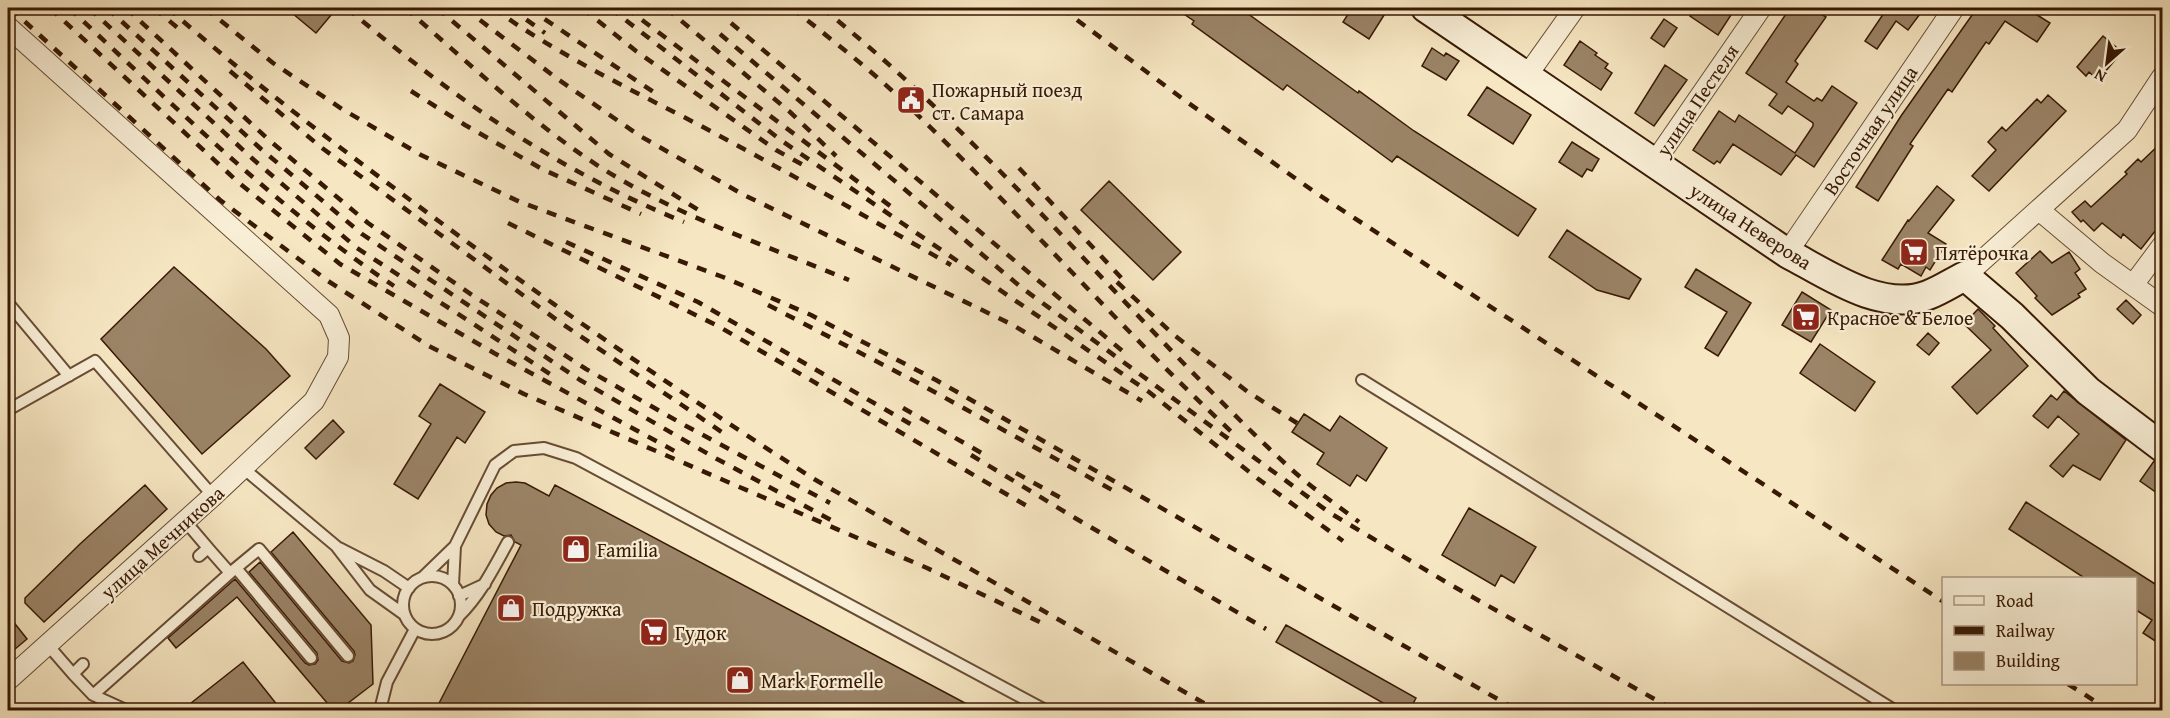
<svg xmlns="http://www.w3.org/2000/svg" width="2170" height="718" viewBox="0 0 2170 718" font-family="'Gentium Book Plus',serif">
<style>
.building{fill:#9b8467;stroke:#381904;stroke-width:1.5}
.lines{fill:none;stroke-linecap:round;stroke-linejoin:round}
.lane-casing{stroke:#684c34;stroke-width:14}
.street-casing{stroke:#684c34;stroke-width:22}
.secondary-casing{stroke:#381904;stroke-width:32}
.lane{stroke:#f9efd7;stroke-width:10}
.street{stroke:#f9efd7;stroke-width:20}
.secondary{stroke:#f9efd7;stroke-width:28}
.rail{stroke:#381904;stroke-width:4.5;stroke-dasharray:10 10;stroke-linecap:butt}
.labels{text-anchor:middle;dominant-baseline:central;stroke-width:4.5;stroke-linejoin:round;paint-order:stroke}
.poi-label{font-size:20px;fill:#381904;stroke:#f9efd7;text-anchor:start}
.street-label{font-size:20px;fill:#381904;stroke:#f9efd7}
</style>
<rect width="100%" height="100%" fill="#f6e6c2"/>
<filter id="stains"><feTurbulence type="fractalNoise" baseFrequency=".00333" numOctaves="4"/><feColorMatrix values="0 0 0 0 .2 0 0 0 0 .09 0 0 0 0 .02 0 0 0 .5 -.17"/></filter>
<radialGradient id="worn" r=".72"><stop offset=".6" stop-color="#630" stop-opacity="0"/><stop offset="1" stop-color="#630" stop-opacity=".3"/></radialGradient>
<path class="building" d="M286,8H337L316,33Z
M1175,8H1240L1358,93L1359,91L1414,131L1536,209L1518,236L1397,156L1392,162L1287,85L1283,90L1192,24L1194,21Z
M1352,8H1378L1386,12L1369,39L1343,22Z
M1695,8H1720L1731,15L1718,35L1690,16Z
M1790,8H1812L1826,17L1795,61L1798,64L1786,82L1814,101L1817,98L1822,101L1832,86L1857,103L1814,167L1796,155L1781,175L1733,144L1720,163L1717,161L1714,164L1693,150L1719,111L1735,122L1739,115L1795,153L1813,126V123L1788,106L1782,114L1769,105L1777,94L1746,73Z
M1876,8H1911L1920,14L1908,30L1896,21L1877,49L1865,41L1884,13Z
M1977,8H2026L2050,23L2037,42L2005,21L1989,44L1986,42L1952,92L1948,89L1910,144L1913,146L1878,201L1856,187L1901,116Z
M1664,19L1677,28L1664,47L1651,38Z
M2103,36L2122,52L2098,80L2089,72L2086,76L2077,67Z
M1580,41L1597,53L1595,55L1608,64L1605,68L1612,73L1601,90L1564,65Z
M1432,48L1444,56L1446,53L1459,61L1446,80L1422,66Z
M1665,65L1687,80L1654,126L1635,113Z
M1487,87L1531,115L1513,144L1468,115Z
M2048,95L2066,111L1989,191L1972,176L1996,150L1988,142L2002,127L2006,131L2037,99L2041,103Z
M2163,141V221L2141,249L2123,234L2121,238L2102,223L2094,231L2083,220L2081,222L2072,212L2085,201L2091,207L2127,174L2125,172L2138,159L2141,162Z
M1572,142L1599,159L1592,171L1587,169L1582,177L1559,162Z
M1109,181L1181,252L1153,280L1081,210Z
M1937,186L1954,200L1928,233L1946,244L1930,270L1926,267L1921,276L1901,264L1898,269L1882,260L1908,220L1909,221Z
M1567,230L1641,279L1629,299L1597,290L1549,257Z
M2040,251L2052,263L2069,252L2080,269L2075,273L2086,289L2078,294L2080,297L2052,315L2035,298L2037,296L2016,273Z
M174,267L266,349L290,376L202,454L101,339Z
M1696,269L1751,303L1718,356L1705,348L1727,312L1685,287Z
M1802,292L1831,310L1811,342L1782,325Z
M2126,300L2141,315L2133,324L2117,309Z
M1978,309L1995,326L1993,328L2028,366L1977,414L1952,387L1991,350L1964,324Z
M1928,333L1939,343L1929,355L1917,345Z
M1820,344L1875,382L1855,411L1800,373Z
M440,384L485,412L465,443L457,437L418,499L394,484L431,424L419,416Z
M2064,391L2126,440L2100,480L2073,465L2063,477L2050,466L2079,434L2058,416L2048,428L2033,416L2051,395L2057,400Z
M1304,414L1330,431L1340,416L1387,448L1366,481L1357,475L1350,486L1317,464L1324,453L1292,432Z
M333,420L344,432L316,459L305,448Z
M2154,461L2163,463V486L2157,493L2140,481Z
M516,482L525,483L549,496L555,485L980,711H435L521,545L515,542L511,535L504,536L496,532L489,524L486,515L487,504L491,495L497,488L506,483Z
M145,485L167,509L44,622L25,603V598L80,544Z
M2026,502L2163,589V646L2143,633L2152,620L2136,610V579H2086L2009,529Z
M1469,508L1536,547L1514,583L1501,575L1495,586L1442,555Z
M293,532L371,625L373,684L347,704L352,711H334L237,597L176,648L168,638L235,579L305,663L309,665L315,664L318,660L317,653L249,572L260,562L342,661L349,663L353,661L355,655L354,651L271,552Z
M8,615L27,639L8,655Z
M1286,625L1416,698L1409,711H1397L1276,642Z
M243,662L282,711H181Z"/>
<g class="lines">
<g class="lane-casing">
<path id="lane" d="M8,303L69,376
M1362,380L1894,710
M8,410L95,361L213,496
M243,468L336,546L370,590L405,615
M185,521L208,548L199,556
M339,548L384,571L409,588
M236,568L311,658
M230,573L259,549L348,656
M403 605a29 29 0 1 1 58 0a29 29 0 1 1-58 0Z
M423,577L455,546L495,465L514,451L544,448L576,458L1045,710
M453,585L455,546
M459,596L485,584
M459,616C481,594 493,569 508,542
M47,644L73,674L83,664
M73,674L93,695L230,573L208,548
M93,695L126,710
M380,710L387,682L415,629"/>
</g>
<g class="street-casing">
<path id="street" d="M8,27L329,315L339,338L338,357L314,401L213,496L8,680
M1526,77L1575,8
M1654,163L1761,8
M2039,210L2102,263L2162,306
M1787,253L1954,8
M1965,276L2127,130L2162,77
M2133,285L2162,246"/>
</g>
<g class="secondary-casing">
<path id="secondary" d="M1426,8L1787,253C1827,274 1881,313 1928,295C1941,290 1953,282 1965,276L2012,316L2088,391L2162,447"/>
</g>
<use href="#lane" class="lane"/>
<use href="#street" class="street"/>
<use href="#secondary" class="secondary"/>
<path class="rail" d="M10,8L220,200L328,281L429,346L524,394L927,568L1042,623
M50,8L238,182L340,264L494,353L680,454
M69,8C174,105 275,207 394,286
M89,8L254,160L357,248L553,376
M107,8L261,149L362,234L580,380L717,459L831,520
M126,8L269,140L368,223L472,295L586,369L686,426L830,503
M154,8L179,29
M168,8C247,78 332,142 417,205C546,301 679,392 814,479L1216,710
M205,8L273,63L342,109L421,155L520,202L723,277L811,315L936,380L1517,710
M347,8C450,96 558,171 684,222
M405,8C468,62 529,121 600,167C677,216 765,245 849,280
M437,8L609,154L700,211
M464,8L559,80L640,136L744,195L1011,324L1142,401
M493,8C558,55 632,90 703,127C787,172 869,218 951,265
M510,8L545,33
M528,8L655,93
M582,8L636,51L776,150L803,165
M610,8L782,141L1149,392L1257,478L1343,541
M626,8L893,208
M666,8L790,112L836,156
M792,8C828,37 866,66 900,98C1015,207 1119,328 1236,436
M822,8C994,145 1130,320 1291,469C1312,488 1337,505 1359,522
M1061,8L1187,102L1319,195L1944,602
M731,23L1126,354
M720,34L1022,288L1330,513L1451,585L1674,710
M230,71L322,148L561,323L729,437
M411,91L465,125L542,169L641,214
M1019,168L1127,284
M508,223L718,326L1032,509
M566,242L698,302L914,426
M1117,282L1174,335L1248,392L1297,423
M768,305L920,384L1114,491
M903,408L985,455
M971,455L1075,518L1266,629
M1016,473L1061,498
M2068,684L2109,710"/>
</g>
<defs>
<g id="civic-square" transform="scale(1.5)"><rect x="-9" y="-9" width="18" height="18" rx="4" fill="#8f2418" stroke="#f9efd7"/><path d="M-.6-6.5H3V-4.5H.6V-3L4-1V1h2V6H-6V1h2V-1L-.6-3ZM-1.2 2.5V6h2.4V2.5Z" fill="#fff"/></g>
<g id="supermarket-square" transform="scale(1.5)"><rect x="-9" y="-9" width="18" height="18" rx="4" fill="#8f2418" stroke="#f9efd7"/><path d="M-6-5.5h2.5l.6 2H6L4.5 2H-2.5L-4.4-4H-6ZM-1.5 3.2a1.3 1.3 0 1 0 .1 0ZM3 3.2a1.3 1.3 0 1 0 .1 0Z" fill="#fff"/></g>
<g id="shop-square" transform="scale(1.5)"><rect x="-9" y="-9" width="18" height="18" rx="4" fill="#8f2418" stroke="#f9efd7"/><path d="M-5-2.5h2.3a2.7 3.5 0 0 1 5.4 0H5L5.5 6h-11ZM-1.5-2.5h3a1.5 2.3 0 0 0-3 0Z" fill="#fff"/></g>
</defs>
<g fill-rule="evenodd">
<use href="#civic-square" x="911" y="100"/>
<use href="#supermarket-square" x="1914" y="252"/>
<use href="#supermarket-square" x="1806" y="317"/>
<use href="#shop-square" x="576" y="549"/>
<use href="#shop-square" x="511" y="608"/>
<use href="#supermarket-square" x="654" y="632"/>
<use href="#shop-square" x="740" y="680"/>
</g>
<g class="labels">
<g class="poi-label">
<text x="932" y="89">Пожарный поезд<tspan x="932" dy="23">ст. Самара</tspan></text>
<text x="1935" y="252">Пятёрочка</text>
<text x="1827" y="317">Красное &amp; Белое</text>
<text x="597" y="549">Familia</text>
<text x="532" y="608">Подружка</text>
<text x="675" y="632">Гудок</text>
<text x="761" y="680">Mark Formelle</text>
</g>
<g class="street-label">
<text transform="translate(1697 100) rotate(-56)">улица Пестеля</text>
<text transform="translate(1870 130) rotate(-56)">Восточная улица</text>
<text transform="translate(1751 226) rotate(33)">улица Неверова</text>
<text transform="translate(162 542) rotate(-42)">улица Мечникова</text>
</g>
</g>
<rect width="2170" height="718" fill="none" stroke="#f6e6c2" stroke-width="30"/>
<rect x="9" y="9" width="2152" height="700" fill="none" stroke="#381904" stroke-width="3"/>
<rect x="15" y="15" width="2140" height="688" fill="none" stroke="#381904" stroke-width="1.5"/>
<rect x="1942" y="577" width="195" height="108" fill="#f9efd7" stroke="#ac9983" stroke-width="1.5"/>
<rect x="1954" y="596" width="30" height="9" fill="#f9efd7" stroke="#ac9983" stroke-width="1.5"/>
<text x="1996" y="607" font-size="18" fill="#381904">Road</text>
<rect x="1954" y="626" width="30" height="9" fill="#381904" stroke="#ac9983" stroke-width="1.5"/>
<text x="1996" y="637" font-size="18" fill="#381904">Railway</text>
<rect x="1954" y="652" width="30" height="18" fill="#9b8467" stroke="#ac9983" stroke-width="1.5"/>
<text x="1996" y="667" font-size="18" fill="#381904">Building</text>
<g transform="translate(2107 63) rotate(208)" stroke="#f9efd7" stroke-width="4.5" paint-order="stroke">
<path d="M0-4.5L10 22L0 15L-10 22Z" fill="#381904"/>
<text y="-9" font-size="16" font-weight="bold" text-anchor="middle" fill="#381904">N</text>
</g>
<rect width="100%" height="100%" filter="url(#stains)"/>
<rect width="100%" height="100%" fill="url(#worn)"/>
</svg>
